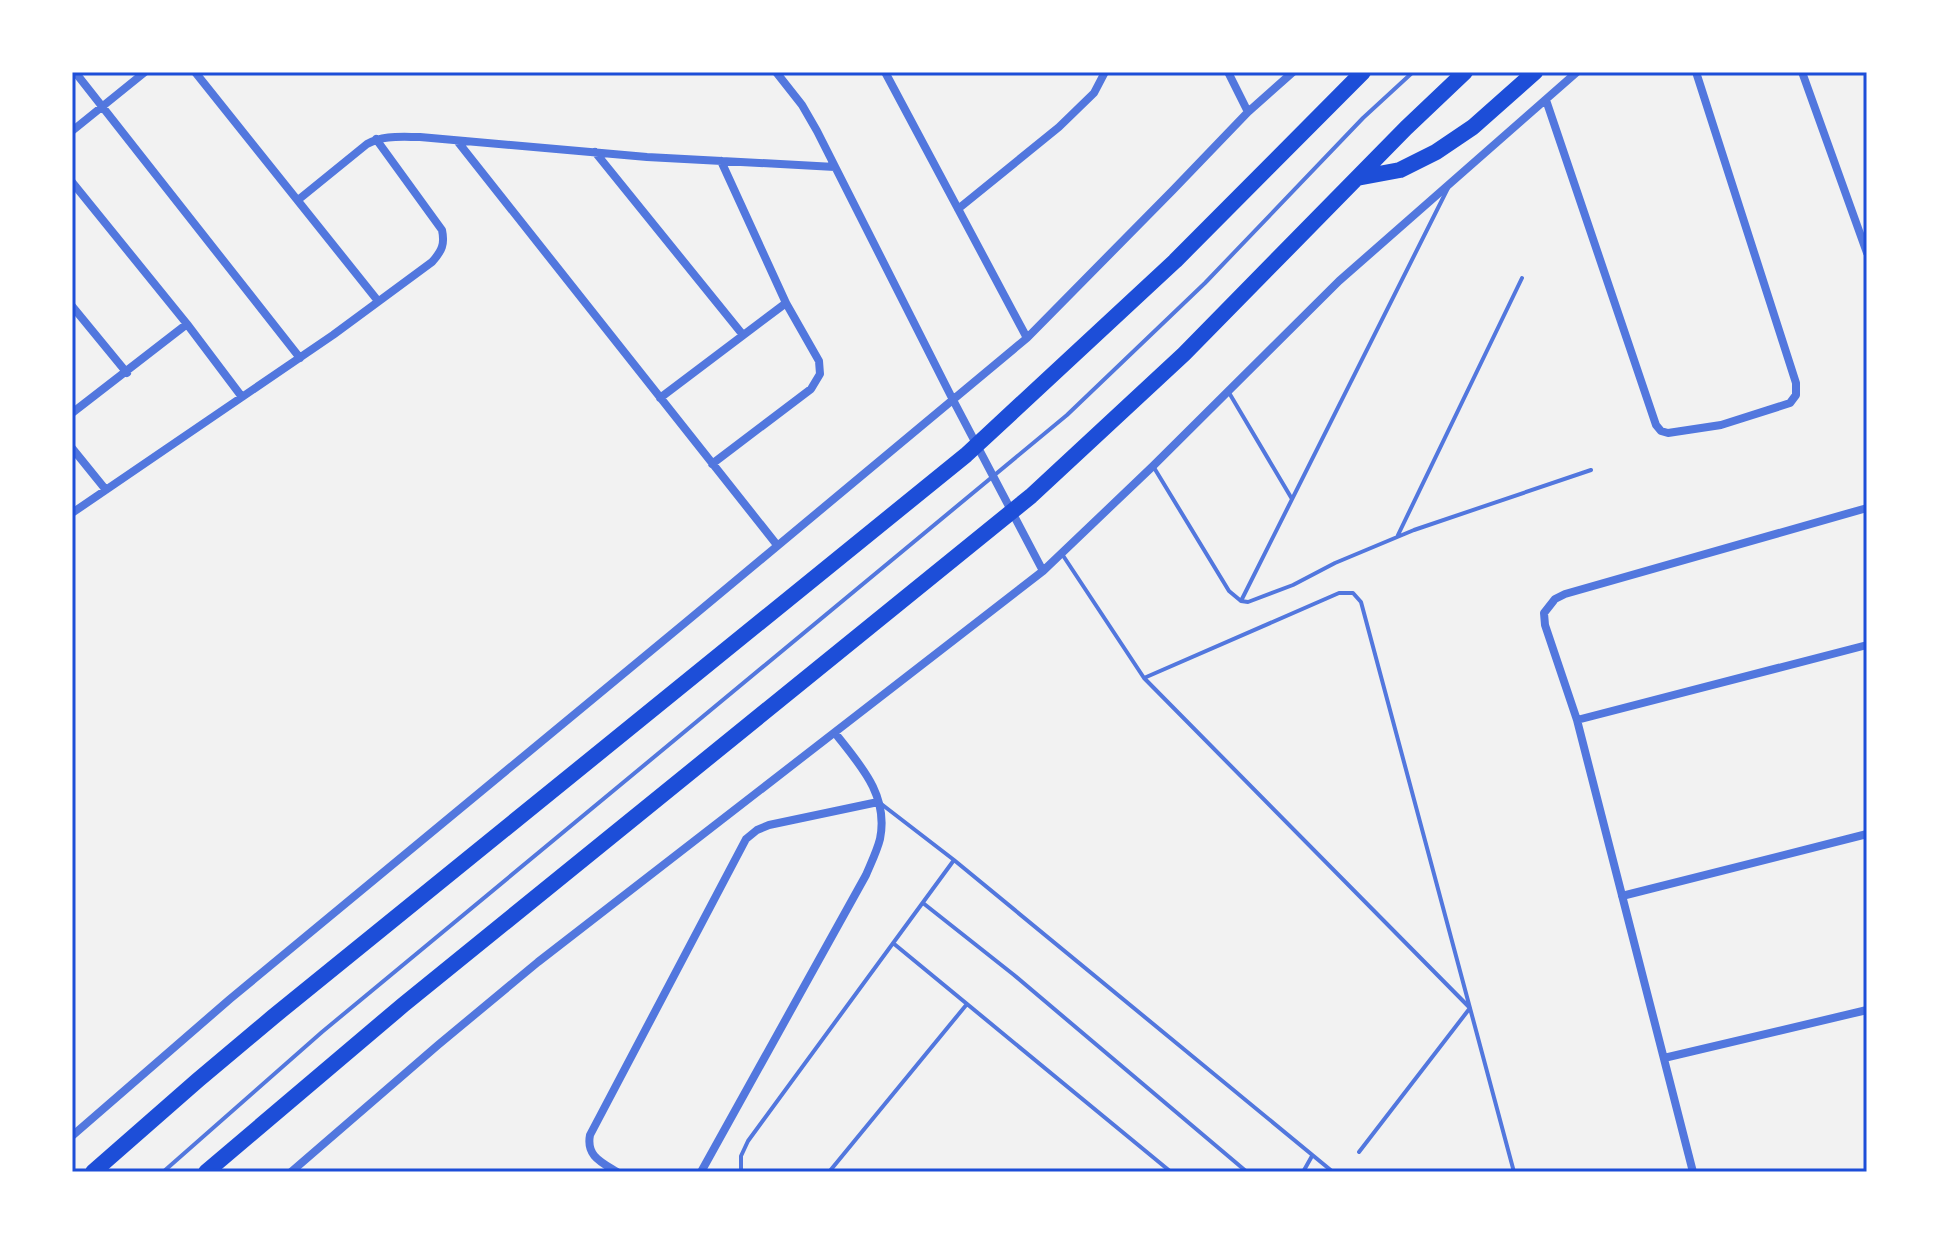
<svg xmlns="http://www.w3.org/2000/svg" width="1939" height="1244" viewBox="0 0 1939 1244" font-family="'Varela Round',sans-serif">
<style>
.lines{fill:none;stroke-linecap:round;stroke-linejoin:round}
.service{stroke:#5277de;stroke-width:4}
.minor{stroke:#5277de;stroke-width:8}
.motorway{stroke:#1d4ed8;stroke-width:16}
.neatline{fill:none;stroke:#1d4ed8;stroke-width:3}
</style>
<rect width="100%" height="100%" fill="#f2f2f2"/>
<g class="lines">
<path class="service" d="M1228,391L1292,499
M1153,466L1229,591L1241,601L1248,602L1293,585L1335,563L1414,530L1591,470
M1398,535L1522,278
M1062,554L1144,678L1470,1008L1359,1152
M1241,601L1448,188
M1144,678L1339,593H1353L1361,602L1514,1172
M880,803L954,860L1333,1172
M923,903L1014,975L1247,1172
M893,943L1171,1172
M163,1172L322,1032L1067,415L1205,283L1363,118L1413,72
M741,1172V1156L748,1141L954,860
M829,1172L967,1004
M1303,1172L1312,1156"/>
<path class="minor" d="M75,72L300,358
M195,72L378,301
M776,72L802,105L817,131L952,398L1043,571
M885,72L1027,338
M1228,72L1248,112
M1802,72L1867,253
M1546,100L1656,425L1661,431L1668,433L1721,425L1790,403L1796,395V383L1696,72
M72,131L145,72
M458,142L777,545
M595,152L743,335
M72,182L187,324L242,397
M298,200L367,144C383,135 401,137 420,137L647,157L835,167
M958,209L1059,127L1094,93L1105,72
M72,306L127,373
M660,398L786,303
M72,413L187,324
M72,448L106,490
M712,464L811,389L820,374L819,361L786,303L721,161
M72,513L333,335L432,262C442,251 445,244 442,230L376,139
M1577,720L1867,645
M1622,896L1867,834
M1664,1058L1867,1010
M72,1136L230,999L686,622L1027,338L1173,190L1248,112L1293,72
M291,1172L438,1045L538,962L1043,571L1153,466L1339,281L1577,72
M617,1172C601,1162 586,1156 590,1135L746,839L757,830L769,825L878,802
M701,1172L866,875C871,863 877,851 880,839C889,795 860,765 835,733
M1693,1172L1577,720L1545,625L1544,613L1555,599L1565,594L1867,508"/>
<path class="motorway" d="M1357,178L1400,170L1436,152L1473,127L1535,72
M93,1172L198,1080L273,1017L966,455L1175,261L1363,72
M206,1172L403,1005L1031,496L1184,354L1406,128L1465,72"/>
</g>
<rect width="1939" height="1244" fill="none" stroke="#ffffff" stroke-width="148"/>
<rect x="74" y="74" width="1791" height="1096" class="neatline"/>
</svg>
